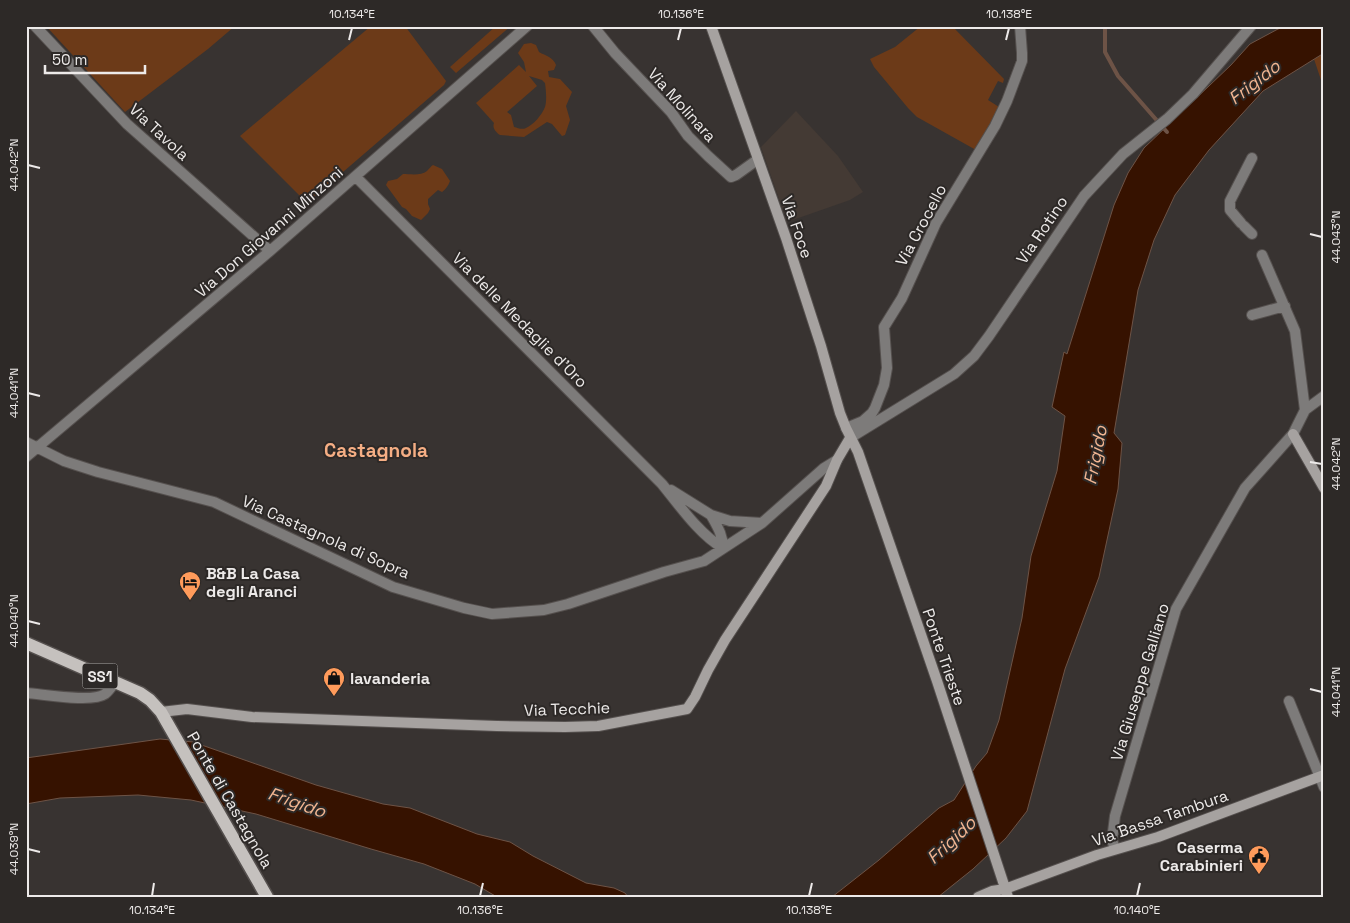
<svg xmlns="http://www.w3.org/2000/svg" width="1350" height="923" viewBox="0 0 1350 923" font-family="'Space Grotesk',sans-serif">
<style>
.built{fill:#443a34}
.green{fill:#6c3a18;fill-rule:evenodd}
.water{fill:#361200;stroke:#6d5346}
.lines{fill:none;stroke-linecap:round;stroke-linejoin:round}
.stream{stroke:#6d5346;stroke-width:4}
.street-casing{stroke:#55504e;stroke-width:12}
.secondary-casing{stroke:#55504e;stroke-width:12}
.primary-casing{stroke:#55504e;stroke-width:15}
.street{stroke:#7d7b7a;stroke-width:10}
.secondary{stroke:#a6a2a0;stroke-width:10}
.primary{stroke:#c5c1be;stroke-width:12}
.ticks{fill:none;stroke:#edeae9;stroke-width:2}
.labels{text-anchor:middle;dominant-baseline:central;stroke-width:4;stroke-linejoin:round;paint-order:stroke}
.shield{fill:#2d2927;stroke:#b3b0af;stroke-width:1}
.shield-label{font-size:15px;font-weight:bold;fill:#edeae9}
.street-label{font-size:16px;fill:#edeae9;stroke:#2d2927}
.poi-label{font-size:16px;font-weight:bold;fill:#edeae9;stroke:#2d2927;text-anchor:start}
.water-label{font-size:18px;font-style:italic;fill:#f2b692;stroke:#2d2927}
.quarter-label{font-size:19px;font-weight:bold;fill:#f5ae84;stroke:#2d2927}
.neatline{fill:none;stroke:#edeae9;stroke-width:2}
.ticks-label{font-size:12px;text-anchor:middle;fill:#edeae9}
</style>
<rect width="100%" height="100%" fill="#383331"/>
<path class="built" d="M796,111L838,156L863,192L850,200L787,222L761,147Z"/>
<path class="green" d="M46,26H235L208,49L125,112Z
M371,26H405L446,81L444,85L307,203L240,136Z
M496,26H511L456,73L450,67Z
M921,26H952L1004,79L1003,83L998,81L988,100L999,107L976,150L917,117L908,108L874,67L870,59L895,47Z
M531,43L536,45L539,52C546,56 553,57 556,65L554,70L548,71L549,77L560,79L572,92L566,106L570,120L565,135L562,136L552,124L547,122L524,137L500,135C496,132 492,128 494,123L476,103L519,65L526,72L524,62L518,53L524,44ZM529,76L542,80L545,83C546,91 547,100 545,107C542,115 533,125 526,128C522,130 518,128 514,127L511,115L507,112L537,86Z
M1324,53V89L1314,59Z
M433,165L442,169L450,181C448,186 446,189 442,192L438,190L428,199V204L430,209L428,213L421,220L412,216L406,209L402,207L386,185L388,181L397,179L403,174C410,174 421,176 427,171C429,169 431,166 433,165Z"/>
<path class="water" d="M1286,26H1324V53L1263,91L1209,150L1175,195L1154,240L1138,290L1114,433L1122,443L1118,489L1099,577L1065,669L1027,811L1006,838L973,869L938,897H832L879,860L939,808L954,800L976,766L987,753L999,720L1022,618L1031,556L1057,471L1065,416L1052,407L1064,352L1067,354L1114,205L1128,173L1144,148L1231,65L1250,44L1278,29Z
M160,739L193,742L316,785L383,804L410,808L477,834L510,842L533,856L586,883L614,888L625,893L628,897H497L475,884L424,864L371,849L256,814L191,800L138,795L60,798L26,804V758Z"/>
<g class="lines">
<path class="stream" d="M1105,26V52L1118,76L1167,132"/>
<g class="street-casing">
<path id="street" d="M35,26L127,124L270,251
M593,26L615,53L671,112L688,136L708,156L731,177L736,175L757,160
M356,177L662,484C679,505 700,535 723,548
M1241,223L1230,210V201L1252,158
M1244,226L1252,234
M1262,255L1295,331L1305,410
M1252,315L1285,306
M846,428L863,421L872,413L875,408L884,385L887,368L884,327L902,298L936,223L995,126L1007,101L1022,61V53L1020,26
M850,438L954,374L974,356L989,336L1084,196L1123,154L1167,119L1193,94L1251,26
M26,442L64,461L98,472L214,502L393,587L464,608L492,614L544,610L568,604L664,572L704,561L762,523L824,468L837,460
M26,457L270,251L527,26
M671,490L711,515L730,521L762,523
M711,515C717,526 723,535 723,548
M26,693C43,694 92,703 105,694C109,691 112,686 115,682
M1289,701L1324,787
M1115,849L1112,840L1115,816L1176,609L1245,488L1293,434L1305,410L1324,396"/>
</g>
<g class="secondary-casing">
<path id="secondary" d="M711,26L786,238L821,346L840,413L846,428L858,452L937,681L1008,897
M1293,434L1324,488
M161,712L187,709L252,717L497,726L565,727L598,726L687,709L695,697L708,670L725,640L826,486L837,460L850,438
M978,897L992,891L1005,889L1097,855L1158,837L1324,775"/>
</g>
<g class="primary-casing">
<path id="primary" d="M26,643L140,693L150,700L161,712L267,897"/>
</g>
<use href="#street" class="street"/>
<use href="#secondary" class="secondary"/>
<use href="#primary" class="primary"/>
</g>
<path class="ticks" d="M349,40L352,28M678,40L681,28M1006,40L1009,28M28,165L40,168M1310,234L1322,237M28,393L40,396M1310,462L1322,464M28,621L40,624M1310,689L1322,692M28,849L40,852M152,896L154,883M480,896L483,883M809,896L812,883M1137,896L1140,883"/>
<defs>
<g id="hotel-pin" transform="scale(1.125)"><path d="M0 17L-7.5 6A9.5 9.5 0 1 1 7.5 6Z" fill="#ff9b5b" stroke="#2d2927"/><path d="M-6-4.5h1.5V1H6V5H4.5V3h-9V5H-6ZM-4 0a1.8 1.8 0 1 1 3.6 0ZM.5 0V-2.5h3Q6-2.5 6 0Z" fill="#111"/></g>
<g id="shop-pin" transform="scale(1.125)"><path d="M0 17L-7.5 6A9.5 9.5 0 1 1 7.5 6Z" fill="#ff9b5b" stroke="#2d2927"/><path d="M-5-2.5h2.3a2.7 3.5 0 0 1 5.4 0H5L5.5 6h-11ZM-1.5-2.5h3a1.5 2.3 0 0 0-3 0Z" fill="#111"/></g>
<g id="civic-pin" transform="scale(1.125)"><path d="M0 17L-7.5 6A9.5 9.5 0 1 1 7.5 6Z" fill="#ff9b5b" stroke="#2d2927"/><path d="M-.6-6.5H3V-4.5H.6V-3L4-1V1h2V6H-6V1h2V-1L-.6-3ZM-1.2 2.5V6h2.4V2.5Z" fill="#111"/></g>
</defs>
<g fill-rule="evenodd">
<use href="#hotel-pin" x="190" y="582"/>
<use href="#shop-pin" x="334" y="678"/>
<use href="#civic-pin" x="1259" y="856"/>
</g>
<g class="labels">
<rect class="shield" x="82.5" y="663.5" width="35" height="25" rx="4"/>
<g class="shield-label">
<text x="100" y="676">SS1</text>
</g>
<g class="street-label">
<text transform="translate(682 105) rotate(48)">Via Molinara</text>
<text transform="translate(159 132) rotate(43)">Via Tavola</text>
<text transform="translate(921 225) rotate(-62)">Via Crocello</text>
<text transform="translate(797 227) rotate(71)">Via Foce</text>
<text transform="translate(1042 230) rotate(-56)">Via Rotino</text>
<text transform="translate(269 232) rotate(-41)">Via Don Giovanni Minzoni</text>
<text transform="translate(520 320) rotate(45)">Via delle Medaglie d'Oro</text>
<text transform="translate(326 537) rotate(24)">Via Castagnola di Sopra</text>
<text transform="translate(944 657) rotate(71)">Ponte Trieste</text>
<text transform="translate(1140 682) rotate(-73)">Via Giuseppe Galliano</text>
<text transform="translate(567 709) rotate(-2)">Via Tecchie</text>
<text transform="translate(230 800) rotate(60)">Ponte di Castagnola</text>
<text transform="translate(1160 818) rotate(-19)">Via Bassa Tambura</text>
</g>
<g class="poi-label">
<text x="206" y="573">B&amp;B La Casa<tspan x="206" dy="18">degli Aranci</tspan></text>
<text x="350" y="678">lavanderia</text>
<text x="1243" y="847" text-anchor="end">Caserma<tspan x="1243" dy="18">Carabinieri</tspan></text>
</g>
<g class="water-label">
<text transform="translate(1254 82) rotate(-38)">Frigido</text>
<text transform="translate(1095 455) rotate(-79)">Frigido</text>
<text transform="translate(297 802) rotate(19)">Frigido</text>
<text transform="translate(951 840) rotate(-43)">Frigido</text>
</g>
<g class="quarter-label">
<text x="376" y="450">Castagnola</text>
</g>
</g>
<rect width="1350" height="923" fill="none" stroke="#2d2927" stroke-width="55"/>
<path d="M45 65v8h100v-8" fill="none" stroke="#edeae9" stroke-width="2.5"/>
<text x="52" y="65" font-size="15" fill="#edeae9" stroke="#2d2927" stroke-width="4" paint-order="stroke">50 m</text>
<rect x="28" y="28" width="1294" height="868" class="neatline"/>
<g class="ticks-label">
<text x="352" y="18">10.134°E</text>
<text x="681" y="18">10.136°E</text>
<text x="1009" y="18">10.138°E</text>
<text transform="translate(14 165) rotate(-90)" y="4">44.042°N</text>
<text transform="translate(1336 237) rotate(-90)" y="4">44.043°N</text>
<text transform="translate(14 393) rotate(-90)" y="4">44.041°N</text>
<text transform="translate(1336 464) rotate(-90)" y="4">44.042°N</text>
<text transform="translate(14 621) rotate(-90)" y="4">44.040°N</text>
<text transform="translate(1336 692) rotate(-90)" y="4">44.041°N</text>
<text transform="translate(14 849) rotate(-90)" y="4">44.039°N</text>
<text x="152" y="914">10.134°E</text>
<text x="480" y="914">10.136°E</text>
<text x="809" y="914">10.138°E</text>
<text x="1137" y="914">10.140°E</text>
</g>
</svg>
